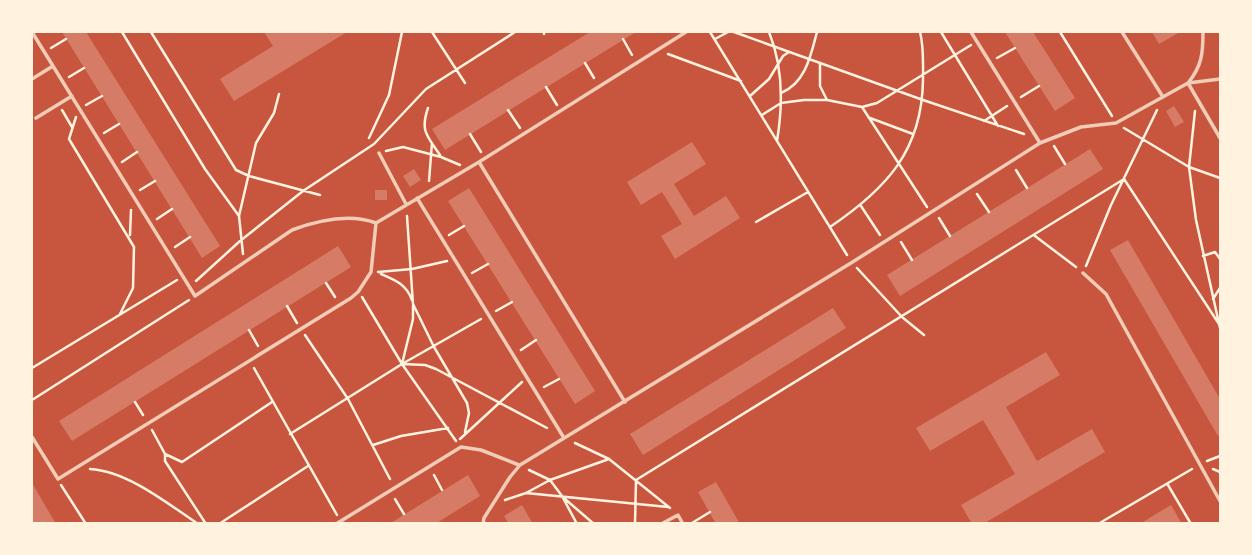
<svg xmlns="http://www.w3.org/2000/svg" width="1252" height="555" viewBox="0 0 1252 555" font-family="'DM Sans',sans-serif">
<style>
.building{fill:#d67c66}
.lines{fill:none;stroke-linecap:round;stroke-linejoin:round}
.path{stroke:#fff3e0;stroke-width:2.5}
.service{stroke:#f1ccb7;stroke-width:3.5}
</style>
<rect width="100%" height="100%" fill="#c8553d"/>
<path class="building" d="M62,32H86L220,246L202,258Z
M264,32H347L234,101L220,79L273,46Z
M590,32H636L445,150L432,129Z
M1005,32H1033L1075,98L1055,111Z
M1152,32H1180L1159,44Z
M1174,106L1184,122L1175,127L1166,111Z
M692,142L706,164L674,184L694,216L726,196L740,218L675,259L661,236L682,224L662,192L641,205L627,182Z
M1090,149L1103,169L900,296L887,275Z
M414,169L421,180L410,187L403,176Z
M469,188L595,391L575,404L448,201Z
M375,190H387V200H375Z
M1128,240L1220,399V434L1218,436L1110,250Z
M338,246L351,267L72,441L59,421Z
M833,308L846,328L643,455L630,434Z
M1046,352L1060,375L1006,407L1037,461L1092,429L1105,452L983,524H972L961,505L1015,474L983,420L930,451L916,428Z
M468,475L480,496L435,524H389Z
M716,482L740,524H716L698,492Z
M32,483L56,524H32Z
M522,505L533,524H509L504,516Z
M1171,505L1182,524H1140L1151,517Z"/>
<g class="lines">
<path class="path" d="M122,32L205,169L239,216
M151,32L236,170L249,176L320,195
M432,32L465,83
M710,32L847,255
M734,32L923,100L1024,134
M769,32C783,66 783,105 777,141
M941,32L998,126
M1060,32L1112,116
M544,34V32
M623,39L632,55
M715,39L728,32
M51,48L66,39
M668,54L741,81
M997,58L1015,48
M585,63L594,78
M820,64V86L827,100
M69,77L84,68
M546,87L557,105
M781,93C806,83 811,54 817,32
M750,96L769,79L783,56L789,52
M1021,97L1039,86
M86,105L102,96
M862,107L927,207
M428,108C420,131 427,136 440,155
M62,110L72,127
M508,110L520,128
M1195,111L1189,167L1196,220L1220,328
M762,115L781,103L804,100H827L862,107L877,103L971,45
M76,117L69,139L134,247L133,288L120,314
M870,118L913,134
M984,121L1007,106
M1124,128L1189,167L1220,178
M104,133L119,124
M470,134L481,152
M369,138L389,95L402,32
M1054,146L1065,164
M386,151L403,147L441,157L460,165
M122,162L137,152
M1016,170L1027,188
M429,181L432,143
M140,190L155,181
M977,194L989,212
M861,206L880,235
M407,216L413,304L434,347L467,403L469,413L465,432
M939,218L950,236
M157,219L172,209
M756,222L808,192
M830,227C886,189 922,151 923,80C923,64 924,47 920,32
M130,235L131,210
M449,235L464,226
M1035,236L1076,267
M901,242L912,260
M175,247L190,237
M243,254L239,216L256,143L274,113L279,94
M1203,256L1215,252L1220,259
M1086,266L1111,205L1157,110
M857,268L902,317L924,335
M378,272L412,269L447,261
M472,273L488,264
M381,274C395,280 406,284 412,300
M196,281L240,241L303,191L374,144L426,89L515,32
M326,283L335,297
M362,297L402,364L456,441
M1213,299L1220,288
M287,306L297,323
M496,311L512,302
M249,330L258,346
M305,335L348,399L390,479
M521,350L536,340
M402,364L425,365L436,369L547,428
M402,364L413,319V306
M32,368L177,280
M254,368L337,515
M544,387L559,379
M32,400L189,300
M135,402L143,415
M152,430L165,454L182,462L272,402
M290,434L402,364L481,319
M460,439L522,382
M575,443L609,459L670,508
M373,445L401,436L448,428
M165,454V461L206,524
M1207,461L1220,456
M90,469C127,471 167,503 198,524
M1213,469L1220,472
M529,470L550,480L562,496L577,524
M434,475L442,490
M61,485L86,524
M1168,485L1191,524
M526,493L668,507
M395,499L404,514
M565,499L594,524
M505,500L526,493L550,480L609,459
M692,523L710,512
M219,524L308,466
M635,524L636,480L1124,179L1219,324
M1098,524L1192,469"/>
<path class="service" d="M32,32L195,296L292,230C319,220 349,213 376,223
M971,32L1040,143
M1122,32L1163,97
M1203,32C1203,53 1202,66 1188,83L1220,138
M32,79L53,66
M36,118L72,96
M379,153L406,204
M479,162L625,402
M417,198L564,438
M1083,273L1106,294L1220,501
M32,437L58,479L351,298L358,292L371,272L376,223L479,162L686,32
M663,523L678,515L683,524
M336,524L461,447L481,450L519,465
M483,524L484,518L510,477L520,465L851,263L1040,143L1081,127L1116,123L1188,83L1220,79"/>
</g>
<rect width="1252" height="555" fill="none" stroke="#fff3e0" stroke-width="66"/>
</svg>
